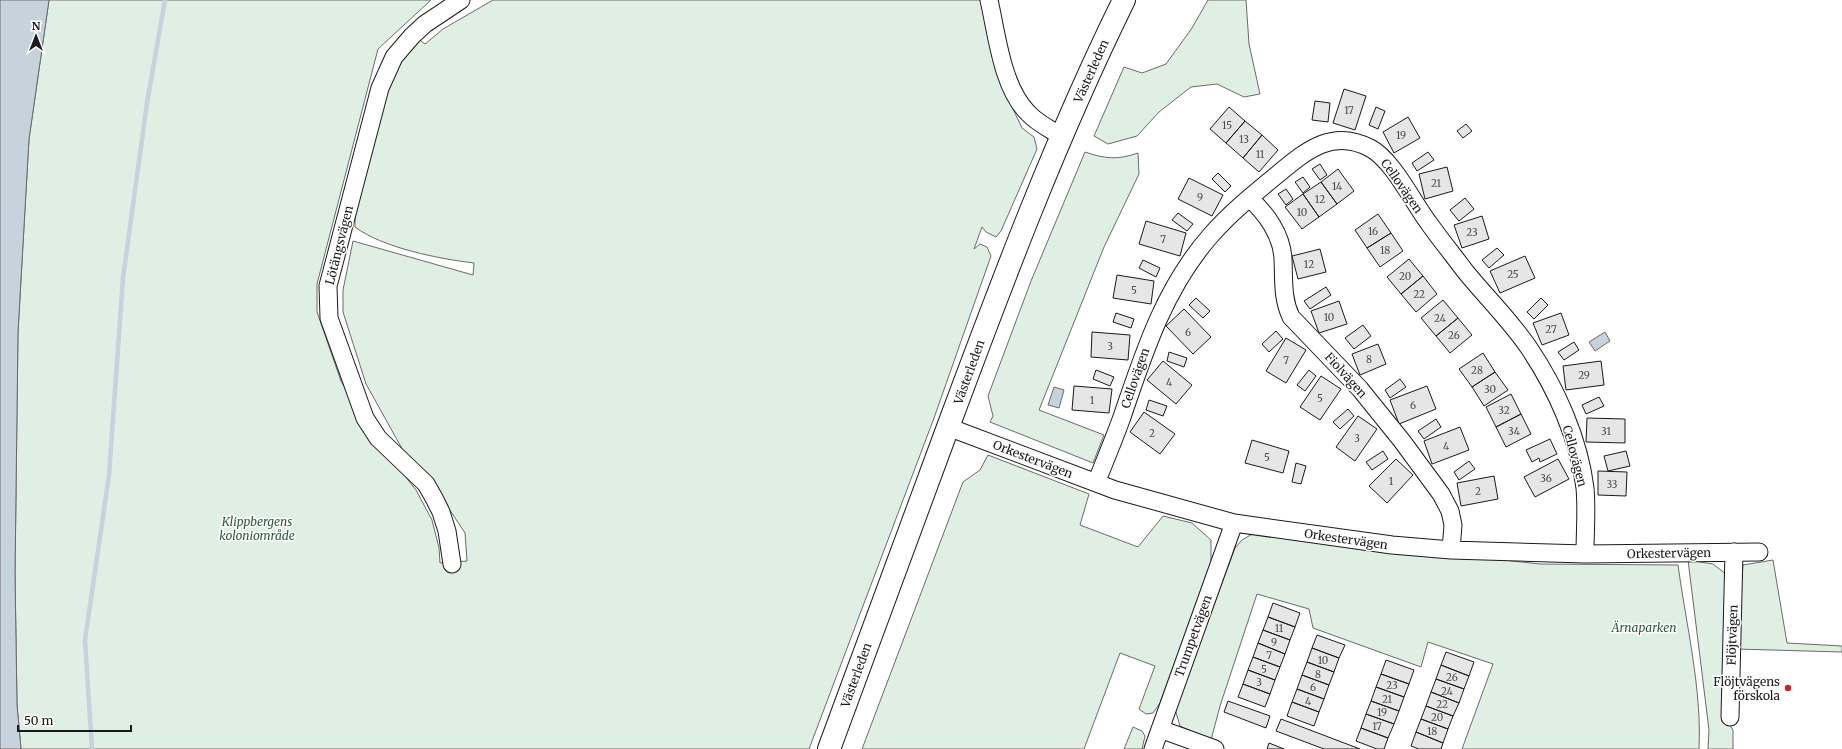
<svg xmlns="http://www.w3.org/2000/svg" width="1842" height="749" viewBox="0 0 1842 749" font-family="Merriweather,serif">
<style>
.green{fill:#e0efe3;stroke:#6a6a6a}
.water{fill:#c6d2dc;stroke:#6a6a6a}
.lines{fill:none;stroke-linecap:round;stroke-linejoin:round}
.stream{stroke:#c6d2dc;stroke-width:4.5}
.building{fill:#e6e6e6;stroke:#1a1a1a}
.minor-casing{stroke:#1a1a1a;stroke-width:19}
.major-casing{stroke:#1a1a1a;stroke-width:24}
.minor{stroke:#fff;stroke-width:17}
.major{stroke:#fff;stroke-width:22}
.poi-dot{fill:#c62828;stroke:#fff;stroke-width:1.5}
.labels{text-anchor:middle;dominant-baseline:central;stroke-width:3;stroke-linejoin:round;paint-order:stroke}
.number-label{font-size:10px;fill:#4d4d4d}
.street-label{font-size:12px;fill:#1a1a1a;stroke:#fff}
.park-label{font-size:12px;font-style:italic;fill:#2b5a34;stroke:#fff}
.poi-label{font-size:12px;fill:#1a1a1a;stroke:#fff;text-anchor:end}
</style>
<rect width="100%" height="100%" fill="#fff"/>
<path class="green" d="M49,0H431L378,49L317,284V312L341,381L366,426L416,490L432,520L439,548L440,563L467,561L465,533L436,489L405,454L366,384L343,312V290L353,241L473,275L474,263C440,259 383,248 355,227V206L387,83L416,37L425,44L443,29L493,0H982L998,77L1022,128L1034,137L1037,149L1001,231L996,237L986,232L982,227L974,249L980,244L987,247L991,256L934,418L809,749H21L17,705L15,575L18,332L29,139Z
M1208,0H1246L1249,44L1260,94L1244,97L1217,84L1191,87L1159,112L1137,136L1108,144L1094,136L1124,67L1142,73L1166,64L1192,28Z
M1085,152C1105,159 1118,160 1138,153L1139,174L1104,247L1039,410L1104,435L1093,463L990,422L993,416L988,396L1031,281Z
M988,455L1089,494L1080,525L1138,547L1163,516L1192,523L1211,540V564L1160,703L1153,713L1146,714L1139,709L1155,666L1120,653L1084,749H862L963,482L980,470Z
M1254,533L1540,564L1678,565C1686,624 1702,689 1699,749H1462L1493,664L1428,642L1421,667L1313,628L1309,609L1257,594L1220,706L1211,740L1180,726L1175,709L1235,548L1242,540Z
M1688,560L1713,564L1727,575L1722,713L1733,730V749H1708L1709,730Z
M1773,560L1787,643L1842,646V652L1736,649L1743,565Z
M1133,727L1142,731L1145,736L1142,749H1124Z"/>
<path class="water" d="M0,0H49L29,139L18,332L15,575L17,705L21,749H0Z
M1605,332L1610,341L1595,351L1589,342Z
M1054,387L1064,390L1059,408L1048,405Z"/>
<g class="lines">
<path class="stream" d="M92,749L85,640L109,475L123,278L147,103L165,0"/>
</g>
<path class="building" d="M1344,89L1366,96L1355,130L1333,123Z
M1315,101L1330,103L1328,122L1312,120Z
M1229,107L1245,121L1226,143L1210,129Z
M1376,107L1385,111L1378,129L1369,125Z
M1408,117L1420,138L1394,153L1383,132Z
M1245,121L1262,135L1243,158L1226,143Z
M1466,124L1472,131L1463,138L1457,131Z
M1262,135L1278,150L1259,172L1243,158Z
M1428,152L1434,160L1417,171L1412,163Z
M1320,164L1327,175L1320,180L1312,169Z
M1447,167L1453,191L1425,199L1419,174Z
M1338,169L1354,191L1337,204L1321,182Z
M1218,173L1231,186L1225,192L1212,179Z
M1303,177L1310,187L1303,193L1295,182Z
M1189,178L1223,195L1212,216L1178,199Z
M1321,182L1337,204L1319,217L1303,194Z
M1286,189L1293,199L1286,205L1278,194Z
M1303,194L1319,217L1302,229L1285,207Z
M1465,198L1474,209L1459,221L1450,210Z
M1178,213L1193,224L1187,231L1172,220Z
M1378,214L1391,233L1367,248L1355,230Z
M1482,216L1489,239L1462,248L1454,225Z
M1146,221L1186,233L1180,256L1139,244Z
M1391,233L1403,251L1380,267L1367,248Z
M1497,248L1504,255L1489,268L1482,260Z
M1320,249L1326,272L1298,279L1292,256Z
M1525,256L1535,278L1500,293L1490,271Z
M1409,259L1423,276L1401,294L1387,277Z
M1143,260L1160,268L1156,277L1139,268Z
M1117,275L1154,281L1151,304L1113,298Z
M1423,276L1437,294L1416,312L1401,294Z
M1326,287L1331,295L1310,309L1304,301Z
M1196,298L1210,311L1203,318L1189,305Z
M1541,298L1548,305L1534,319L1527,312Z
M1443,300L1458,318L1436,336L1421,318Z
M1339,301L1347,324L1319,333L1311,311Z
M1184,309L1211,337L1193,354L1166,326Z
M1116,313L1134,319L1131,328L1113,322Z
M1561,313L1569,335L1542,345L1533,323Z
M1458,318L1472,335L1450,353L1436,336Z
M1363,325L1371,336L1354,349L1345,338Z
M1276,331L1283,339L1269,352L1262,344Z
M1092,332L1130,335L1128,360L1091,357Z
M1286,338L1306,350L1286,383L1266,371Z
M1574,342L1579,350L1564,360L1558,352Z
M1378,344L1386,364L1360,375L1352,354Z
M1169,352L1187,358L1184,367L1167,361Z
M1483,353L1495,372L1472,387L1459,369Z
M1163,361L1192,385L1176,404L1147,380Z
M1601,361L1604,385L1566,390L1563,366Z
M1096,370L1114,377L1110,386L1093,379Z
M1309,370L1316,376L1305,391L1297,385Z
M1495,372L1508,390L1484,406L1472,387Z
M1321,376L1341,389L1320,420L1300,407Z
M1400,379L1406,387L1390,398L1385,390Z
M1074,386L1112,389L1109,413L1072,410Z
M1427,386L1436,409L1399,424L1390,400Z
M1511,394L1521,414L1496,427L1486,407Z
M1599,397L1604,406L1586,414L1582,405Z
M1149,400L1167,406L1163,416L1146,410Z
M1348,409L1354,416L1340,429L1333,422Z
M1144,412L1175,434L1160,454L1130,432Z
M1521,414L1531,434L1506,447L1496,427Z
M1358,416L1377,429L1355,461L1336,447Z
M1587,418L1625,419V443L1586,442Z
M1436,419L1441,427L1424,439L1418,431Z
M1460,427L1469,450L1432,464L1424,441Z
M1550,439L1557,454L1540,462L1539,458L1532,462L1526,450Z
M1252,440L1289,451L1283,473L1245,463Z
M1383,451L1388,459L1372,470L1366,462Z
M1626,451L1630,466L1608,471L1604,456Z
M1396,459L1413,475L1387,503L1369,486Z
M1558,459L1569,479L1535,497L1524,477Z
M1469,461L1475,469L1459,480L1454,472Z
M1296,463L1306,466L1301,484L1292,482Z
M1598,471L1627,472L1626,496L1598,495Z
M1494,476L1498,499L1461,506L1457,483Z
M1273,603L1300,613L1295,627L1268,617Z
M1268,617L1295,627L1290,640L1263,630Z
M1263,630L1290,640L1285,654L1258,643Z
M1317,635L1345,645L1339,658L1312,648Z
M1258,643L1285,654L1280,667L1253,657Z
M1312,648L1339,658L1334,672L1307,662Z
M1446,652L1474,662L1469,676L1441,665Z
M1253,657L1280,667L1275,680L1248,670Z
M1386,660L1414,670L1409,684L1381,674Z
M1307,662L1334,672L1329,685L1302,675Z
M1441,665L1469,676L1464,689L1436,679Z
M1248,670L1275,680L1270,694L1243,684Z
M1381,674L1409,684L1404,697L1376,687Z
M1302,675L1329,685L1324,699L1297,689Z
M1436,679L1464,689L1459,703L1431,692Z
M1243,684L1270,694L1265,707L1238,697Z
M1376,687L1404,697L1399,711L1371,701Z
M1297,689L1324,699L1319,712L1292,702Z
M1431,692L1459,703L1453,716L1426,706Z
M1228,701L1270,716L1266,728L1224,712Z
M1371,701L1399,711L1394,724L1366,714Z
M1292,702L1319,712L1314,726L1287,716Z
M1426,706L1453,716L1448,729L1421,719Z
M1366,714L1394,724L1388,738L1361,728Z
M1281,719L1360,749H1324L1276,731Z
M1421,719L1448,729L1443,743L1416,732Z
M1361,728L1388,738L1384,749H1377L1356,741Z
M1416,732L1443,743L1441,749H1419L1411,746Z
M1269,743L1284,749H1267Z"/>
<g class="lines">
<g class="minor-casing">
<path id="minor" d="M989,0C997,35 1002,87 1028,113C1037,123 1050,129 1061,136
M1249,198C1266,213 1282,235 1283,259C1284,280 1282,298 1291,317L1360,389L1402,441L1441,494L1450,511L1453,525L1451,550
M948,427L1115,490L1234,523L1392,545L1451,550L1585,554L1759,552
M1096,483C1105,461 1114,439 1122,417C1144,352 1165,287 1211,235C1231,212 1255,193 1278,174C1306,151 1332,128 1370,148C1392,159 1413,202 1428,222C1440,239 1453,255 1465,271C1486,297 1510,320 1529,348C1556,388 1579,439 1585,488C1587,510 1585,532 1585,554
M452,564L447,531L441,512L434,498L426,484L378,438L365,418L329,318L328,286L380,88L394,57L412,36L425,24L461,0
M1730,717L1734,552
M1160,729L1215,749
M1153,749L1234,523"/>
</g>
<g class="major-casing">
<path id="major" d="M829,749C869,641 909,534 948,427C1002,282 1056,138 1124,0"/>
</g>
<use href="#minor" class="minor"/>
<use href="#major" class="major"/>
</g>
<circle class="poi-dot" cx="1788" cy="688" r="4"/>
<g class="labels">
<g class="number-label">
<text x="1349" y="110">17</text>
<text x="1227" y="125">15</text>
<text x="1401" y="135">19</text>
<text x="1244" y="139">13</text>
<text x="1260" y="154">11</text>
<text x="1436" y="183">21</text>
<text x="1337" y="186">14</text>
<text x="1200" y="197">9</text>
<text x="1320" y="199">12</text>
<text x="1302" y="212">10</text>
<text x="1373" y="231">16</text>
<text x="1472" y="232">23</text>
<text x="1163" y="239">7</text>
<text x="1385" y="250">18</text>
<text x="1309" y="264">12</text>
<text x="1513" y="274">25</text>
<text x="1405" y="276">20</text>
<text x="1134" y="290">5</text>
<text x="1419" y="294">22</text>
<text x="1329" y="317">10</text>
<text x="1440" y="318">24</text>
<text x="1551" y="329">27</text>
<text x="1188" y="332">6</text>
<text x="1454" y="335">26</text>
<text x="1110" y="346">3</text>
<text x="1369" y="359">8</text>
<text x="1286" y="360">7</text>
<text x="1477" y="370">28</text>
<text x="1584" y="375">29</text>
<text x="1169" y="382">4</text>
<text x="1490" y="389">30</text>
<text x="1320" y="398">5</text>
<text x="1092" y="400">1</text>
<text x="1413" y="405">6</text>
<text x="1504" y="410">32</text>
<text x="1514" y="431">34</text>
<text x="1606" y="431">31</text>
<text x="1152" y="433">2</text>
<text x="1357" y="438">3</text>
<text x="1446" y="446">4</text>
<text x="1267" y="457">5</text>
<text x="1546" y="478">36</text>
<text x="1391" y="481">1</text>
<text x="1612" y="484">33</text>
<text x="1478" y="491">2</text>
<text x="1279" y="628">11</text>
<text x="1274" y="642">9</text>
<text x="1269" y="655">7</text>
<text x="1323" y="660">10</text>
<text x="1264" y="669">5</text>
<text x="1318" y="674">8</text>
<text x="1452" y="677">26</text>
<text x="1259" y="682">3</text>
<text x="1392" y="685">23</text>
<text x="1313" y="687">6</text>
<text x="1447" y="691">24</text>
<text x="1387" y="699">21</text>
<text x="1308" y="701">4</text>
<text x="1442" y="704">22</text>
<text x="1382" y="712">19</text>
<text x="1437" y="717">20</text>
<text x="1377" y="726">17</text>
<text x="1432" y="731">18</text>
</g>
<g class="street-label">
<text transform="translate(1091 71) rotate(-66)">Västerleden</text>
<text transform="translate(1402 186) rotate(55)">Cellovägen</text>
<text transform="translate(339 245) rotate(-76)">Lötängsvägen</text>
<text transform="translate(969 372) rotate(-70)">Västerleden</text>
<text transform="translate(1346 375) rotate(48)">Fiolvägen</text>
<text transform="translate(1135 378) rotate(-71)">Cellovägen</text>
<text transform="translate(1575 456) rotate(75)">Cellovägen</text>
<text transform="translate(1033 459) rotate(21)">Orkestervägen</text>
<text transform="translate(1346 539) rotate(8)">Orkestervägen</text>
<text transform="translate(1669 553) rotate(-1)">Orkestervägen</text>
<text transform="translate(1732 635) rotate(-88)">Flöjtvägen</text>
<text transform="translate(1193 636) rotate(-70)">Trumpetvägen</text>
<text transform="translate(856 675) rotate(-70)">Västerleden</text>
</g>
<g class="park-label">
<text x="257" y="521">Klippbergens<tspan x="257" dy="14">koloniområde</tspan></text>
<text x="1644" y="627">Ärnaparken</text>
</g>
<g class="poi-label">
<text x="1780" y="681">Flöjtvägens<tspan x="1780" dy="14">förskola</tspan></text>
</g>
</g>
<g transform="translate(36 36)" stroke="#ffffff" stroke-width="3" paint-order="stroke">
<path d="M0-3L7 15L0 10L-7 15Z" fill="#1a1a1a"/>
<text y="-6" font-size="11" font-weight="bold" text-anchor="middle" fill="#1a1a1a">N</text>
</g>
<path d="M18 725v6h113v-6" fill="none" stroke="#1a1a1a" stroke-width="2"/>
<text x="24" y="725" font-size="12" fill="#1a1a1a" stroke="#ffffff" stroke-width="3" paint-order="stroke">50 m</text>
</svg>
